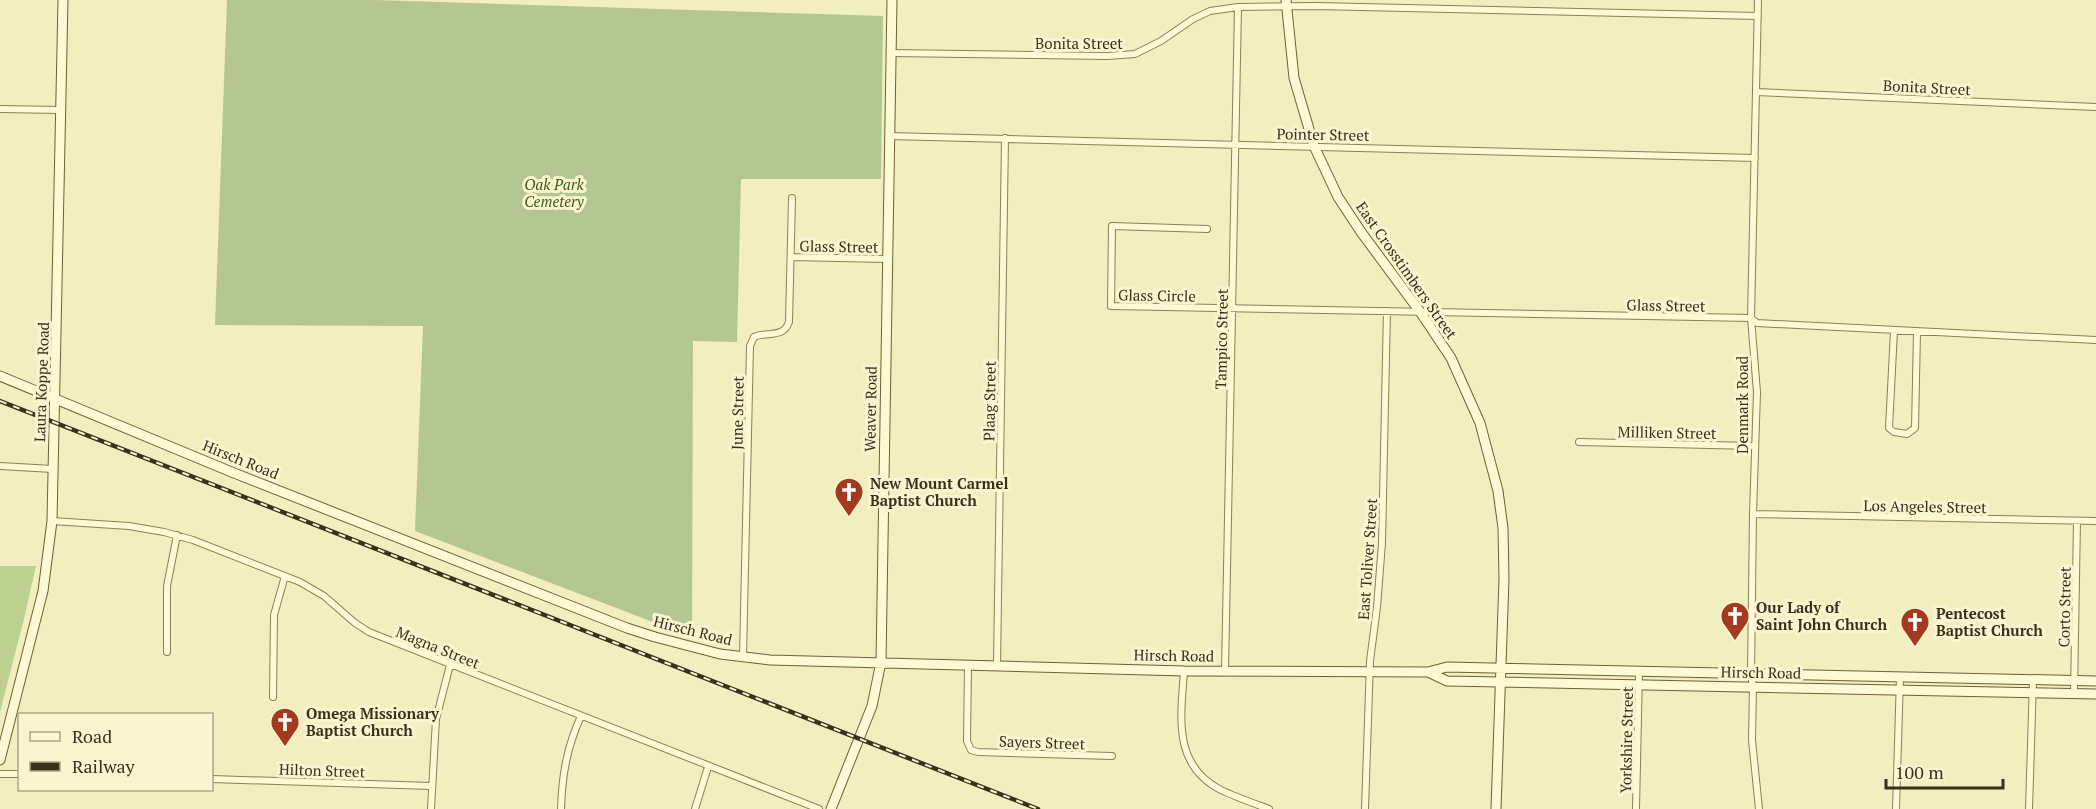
<svg xmlns="http://www.w3.org/2000/svg" width="2096" height="809" viewBox="0 0 2096 809" font-family="'PT Serif',serif">
<style>
.green{fill:#bdd291}
.cemetery{fill:#b4c692}
.lines{fill:none;stroke-linecap:round;stroke-linejoin:round}
.street-casing{stroke:#8d7f55;stroke-width:8}
.secondary-casing{stroke:#6f5f38;stroke-width:11}
.street{stroke:#fcf9d3;stroke-width:6}
.secondary{stroke:#fcf9d3;stroke-width:9}
.rail-casing{stroke:#3b311b;stroke-width:4.5}
.rail{stroke:#f9f6cf;stroke-width:2;stroke-dasharray:7;stroke-linecap:butt}
.labels{text-anchor:middle;dominant-baseline:central;stroke-width:6;stroke-linejoin:round;paint-order:stroke}
.street-label{font-size:15px;fill:#3b311b;stroke:#f9f6cf}
.park-label{font-size:15px;font-style:italic;fill:#3f5a1f;stroke:#f9f6cf}
.poi-label{font-size:15px;font-weight:bold;fill:#3b311b;stroke:#f9f6cf;text-anchor:start}
</style>
<rect width="100%" height="100%" fill="#f3eebf"/>
<path class="green" d="M0,566H36L24,619L0,712Z"/>
<path class="cemetery" d="M227,0H376L883,16L881,179H741L737,342L693,341L692,637L415,531L423,326L215,325Z"/>
<g class="lines">
<g class="street-casing">
<path id="street" d="M1758,0L1751,318L1757,392L1753,514L1751,674L1753,686L1752,740L1759,809
M891,53L1107,56L1135,54L1161,41L1193,19L1210,11L1238,7L1317,6L1758,16
M1756,92L2096,107
M0,109L61,110
M889,136L1755,158
M1207,229L1112,226L1111,306L1751,318L1757,323L2096,340
M791,257L887,259
M1894,331L1889,428L1894,432L1907,434L1915,428L1917,332
M1579,442L1754,446
M0,466L53,469
M1753,514L2096,521
M52,521L129,526L164,532L193,540L300,582L324,596L355,623L369,632L819,809
M167,652V586L177,535
M743,656L750,346L754,337C767,331 783,339 789,322L792,198
M968,665L967,741L971,750L978,752L1112,756
M997,665L1005,138
M1184,671C1181,716 1172,765 1221,790C1236,797 1253,803 1269,809
M1225,671L1238,7
M2074,693L2077,521
M273,697L274,615L285,576
M0,774H20
M212,779L431,786
M431,809L436,719L450,665
M561,809C562,775 567,747 581,716
M695,809L708,767
M1365,809L1370,661L1377,607L1382,543L1387,311
M1636,809L1639,671
M1896,809L1900,677
M2029,809L2033,680"/>
</g>
<g class="secondary-casing">
<path id="secondary" d="M1286,0L1294,78L1314,146L1338,197L1361,232L1421,313L1451,358L1480,423L1498,491L1503,528L1504,579L1496,809
M0,376L234,473L627,628L655,637L720,654L770,660L1184,671L1428,672L1447,667L2096,681
M1428,672L1447,681L2096,694
M0,760L43,591L52,521L63,0
M831,809L872,706L881,662L892,0"/>
</g>
<use href="#street" class="street"/>
<use href="#secondary" class="secondary"/>
<g class="rail-casing">
<path id="rail" d="M0,401L1038,809"/>
</g>
<use href="#rail" class="rail"/>
</g>
<defs>
<g id="church-pin" transform="scale(1.5)"><path d="M0 17L-7.5 6A9.5 9.5 0 1 1 7.5 6Z" fill="#a3391e" stroke="#f9f6cf"/><path d="M-1.2-6h2.4v3.5h3.3v2.4h-3.3V6h-2.4V-.1h-3.3v-2.4h3.3Z" fill="#fff"/></g>
</defs>
<g fill-rule="evenodd">
<use href="#church-pin" x="849" y="492"/>
<use href="#church-pin" x="1735" y="616"/>
<use href="#church-pin" x="1915" y="622"/>
<use href="#church-pin" x="285" y="722"/>
</g>
<g class="labels">
<g class="street-label">
<text x="1079" y="43">Bonita Street</text>
<text transform="translate(1927 87) rotate(3)">Bonita Street</text>
<text transform="translate(1323 134) rotate(1)">Pointer Street</text>
<text transform="translate(839 246) rotate(1)">Glass Street</text>
<text transform="translate(1407 270) rotate(55)">East Crosstimbers Street</text>
<text transform="translate(1157 295) rotate(1)">Glass Circle</text>
<text transform="translate(1666 305) rotate(1)">Glass Street</text>
<text transform="translate(1221 339) rotate(-89)">Tampico Street</text>
<text transform="translate(41 382) rotate(-88)">Laura Koppe Road</text>
<text transform="translate(989 401) rotate(-89)">Plaag Street</text>
<text transform="translate(1742 405) rotate(-90)">Denmark Road</text>
<text transform="translate(870 409) rotate(-89)">Weaver Road</text>
<text transform="translate(737 413) rotate(-89)">June Street</text>
<text transform="translate(1667 432) rotate(1)">Milliken Street</text>
<text transform="translate(241 459) rotate(22)">Hirsch Road</text>
<text transform="translate(1925 506) rotate(1)">Los Angeles Street</text>
<text transform="translate(1367 559) rotate(-86)">East Toliver Street</text>
<text transform="translate(2064 607) rotate(-89)">Corto Street</text>
<text transform="translate(693 630) rotate(14)">Hirsch Road</text>
<text transform="translate(438 647) rotate(22)">Magna Street</text>
<text transform="translate(1174 655) rotate(1)">Hirsch Road</text>
<text transform="translate(1761 672) rotate(1)">Hirsch Road</text>
<text transform="translate(1626 740) rotate(-89)">Yorkshire Street</text>
<text transform="translate(1042 742) rotate(2)">Sayers Street</text>
<text transform="translate(322 770) rotate(2)">Hilton Street</text>
</g>
<g class="park-label">
<text x="554" y="184">Oak Park<tspan x="554" dy="17">Cemetery</tspan></text>
</g>
<g class="poi-label">
<text x="870" y="483">New Mount Carmel<tspan x="870" dy="17">Baptist Church</tspan></text>
<text x="1756" y="607">Our Lady of<tspan x="1756" dy="17">Saint John Church</tspan></text>
<text x="1936" y="613">Pentecost<tspan x="1936" dy="17">Baptist Church</tspan></text>
<text x="306" y="713">Omega Missionary<tspan x="306" dy="17">Baptist Church</tspan></text>
</g>
</g>
<rect x="18" y="713" width="195" height="78" fill="#f9f6cf" stroke="#ada787" stroke-width="1.5"/>
<rect x="30" y="732" width="30" height="9" fill="#fcf9d3" stroke="#ada787" stroke-width="1.5"/>
<text x="72" y="743" font-size="18" fill="#3b311b">Road</text>
<rect x="30" y="762" width="30" height="9" fill="#3b311b" stroke="#ada787" stroke-width="1.5"/>
<text x="72" y="773" font-size="18" fill="#3b311b">Railway</text>
<path d="M1886 779v9h117v-9" fill="none" stroke="#3b311b" stroke-width="3"/>
<text x="1895" y="779" font-size="18" fill="#3b311b" stroke="#f9f6cf" stroke-width="4.5" paint-order="stroke">100 m</text>
</svg>
